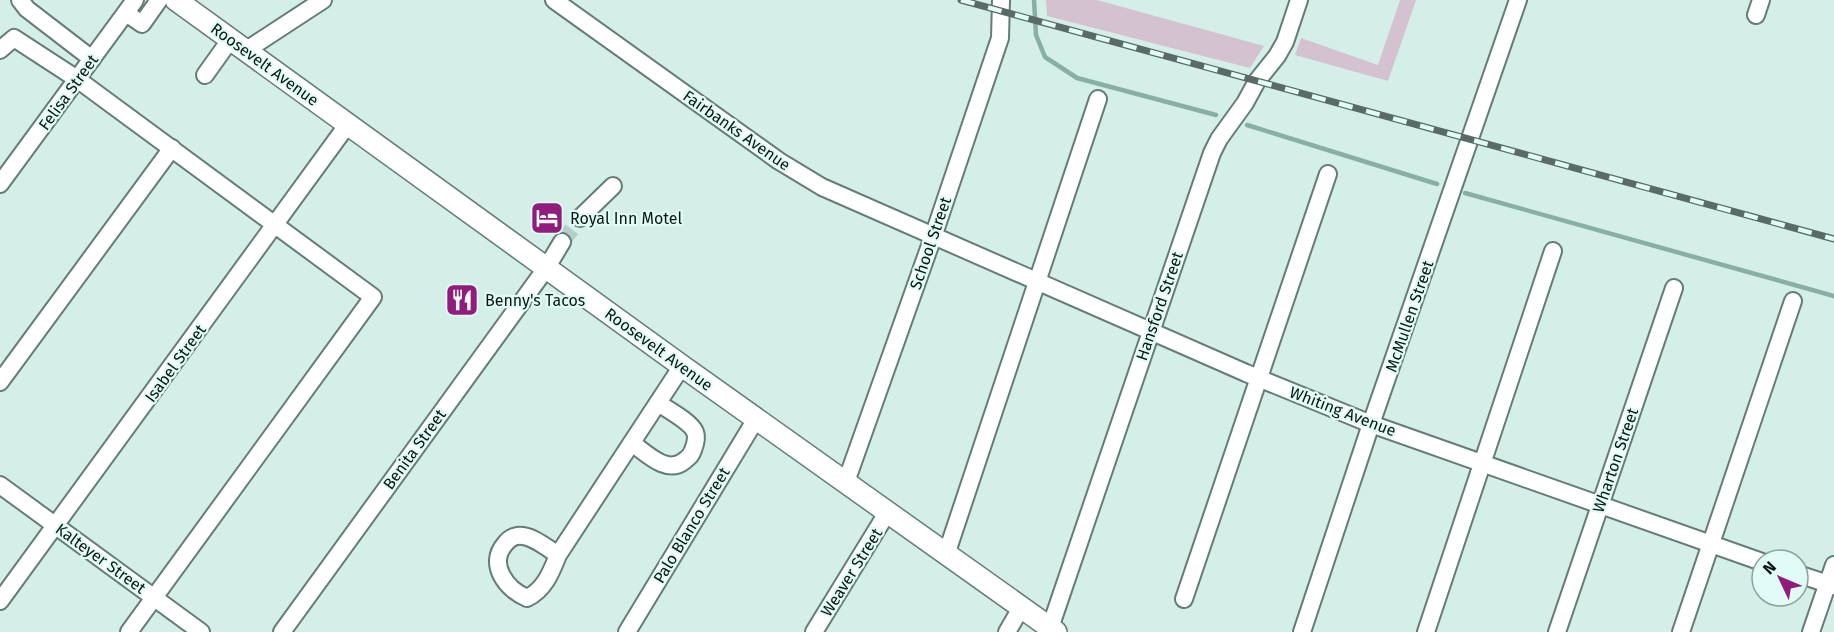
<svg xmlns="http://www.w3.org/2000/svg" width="1834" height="632" viewBox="0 0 1834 632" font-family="'Fira Sans',sans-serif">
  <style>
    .green { fill: #d5c2d0 }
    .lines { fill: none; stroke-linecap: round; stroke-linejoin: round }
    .stream { stroke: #87afa6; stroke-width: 4.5 }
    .minor-tunnel { stroke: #b5cec8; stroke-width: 16; stroke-dasharray: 16 8; stroke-linecap: butt }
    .minor-casing { stroke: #647d77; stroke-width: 20 }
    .major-casing { stroke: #647d77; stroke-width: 24 }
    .minor { stroke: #fff; stroke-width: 16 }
    .major { stroke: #fff; stroke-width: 21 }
    .rail-casing { stroke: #5a6b67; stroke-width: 7 }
    .rail { stroke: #e1fcf6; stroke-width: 4.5; stroke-dasharray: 14; stroke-linecap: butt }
    .labels { text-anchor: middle; stroke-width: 4.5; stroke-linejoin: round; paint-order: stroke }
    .street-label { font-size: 16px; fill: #0c1614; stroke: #e1fcf6 }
    .poi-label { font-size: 16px; fill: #0c1614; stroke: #e1fcf6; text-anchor: start }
  </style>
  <rect width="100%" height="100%" fill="#d3efe8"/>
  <g class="green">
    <polygon points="1046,0 1097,0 1264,46 1250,68 1047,16"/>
    <polygon points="1400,0 1416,0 1388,81 1295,55 1301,38 1378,65"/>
  </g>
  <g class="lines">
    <g class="stream">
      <polyline points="1034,0 1036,35 1045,57 1077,78 1216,115"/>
      <polyline points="1247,125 1437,184"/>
      <polyline points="1465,193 1834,296"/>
    </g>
    <polyline class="minor-tunnel" points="562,242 580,218"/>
    <defs>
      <g id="minor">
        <polyline points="20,0 27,9 92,59"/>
        <polyline points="554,0 779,161 822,187 1246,373 1371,424 1762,562"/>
        <polyline points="126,13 142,24 159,0"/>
        <polyline points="1756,15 1761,0"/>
        <polyline points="0,50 14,38 77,79 373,297 129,632"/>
        <polyline points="245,51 323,0"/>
        <polyline points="205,75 230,40"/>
        <polyline points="0,184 135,0"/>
        <polyline points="580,218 613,186"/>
        <polyline points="0,382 172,148"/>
        <path d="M632 443C646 453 667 475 684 461 689 457 691 456 693 450 695 445 697 437 695 432 691 422 667 409 658 403"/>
        <polyline points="846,482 933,237 1000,38 1001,0"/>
        <polyline points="0,485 201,632"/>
        <path d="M558 555C547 548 531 534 517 536 512 537 508 540 505 544 487 564 507 590 527 598 544 590 551 573 558 555L682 366"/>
        <polyline points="946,555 1098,99"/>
        <polyline points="1798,574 1834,586"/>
        <polyline points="1184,599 1328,174"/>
        <polyline points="0,601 348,124"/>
        <polyline points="1050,628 1212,153 1219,139 1245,103 1257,81 1277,56 1285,42 1299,0"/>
        <polyline points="282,632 547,267 562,242"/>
        <polyline points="627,632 756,419"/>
        <polyline points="814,632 887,513"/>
        <polyline points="1007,632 1021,608"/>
        <polyline points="1302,632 1371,424 1518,0"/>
        <polyline points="1426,632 1553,251"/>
        <polyline points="1557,632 1674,288"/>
        <polyline points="1681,632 1793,301"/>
        <polyline points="1811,632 1834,565"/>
      </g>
      <polyline id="major" points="176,0 682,366 1056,632"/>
    </defs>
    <use href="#minor" class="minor-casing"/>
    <use href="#major" class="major-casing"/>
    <use href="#minor" class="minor"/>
    <use href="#major" class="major"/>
    <defs>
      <polyline id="rail" points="961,0 1834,239"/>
    </defs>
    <use href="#rail" class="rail-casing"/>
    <use href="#rail" class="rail"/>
  </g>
  <defs>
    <symbol id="hotel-square" viewBox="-11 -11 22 22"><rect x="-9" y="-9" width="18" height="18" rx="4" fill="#901d7e" stroke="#e1fcf6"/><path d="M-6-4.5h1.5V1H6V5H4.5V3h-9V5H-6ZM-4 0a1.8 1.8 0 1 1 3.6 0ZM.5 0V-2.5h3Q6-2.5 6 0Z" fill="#fff"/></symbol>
    <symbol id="restaurant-square" viewBox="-11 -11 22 22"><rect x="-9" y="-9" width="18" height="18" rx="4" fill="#901d7e" stroke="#e1fcf6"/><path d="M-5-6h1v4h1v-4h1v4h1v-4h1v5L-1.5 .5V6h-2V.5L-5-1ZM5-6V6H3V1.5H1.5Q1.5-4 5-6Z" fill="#fff"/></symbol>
  </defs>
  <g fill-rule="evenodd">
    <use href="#hotel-square" x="528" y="199" width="38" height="38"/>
    <use href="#restaurant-square" x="443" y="281" width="38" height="38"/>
  </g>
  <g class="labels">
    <g class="street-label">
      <text transform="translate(265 64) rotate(36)" y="6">Roosevelt Avenue</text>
      <text transform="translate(68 92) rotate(-54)" y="6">Felisa Street</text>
      <text transform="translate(737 130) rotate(35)" y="6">Fairbanks Avenue</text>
      <text transform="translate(930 243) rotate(-71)" y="6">School Street</text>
      <text transform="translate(1159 306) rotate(-71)" y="6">Hansford Street</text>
      <text transform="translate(1409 316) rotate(-71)" y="6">McMullen Street</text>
      <text transform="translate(659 349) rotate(36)" y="6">Roosevelt Avenue</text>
      <text transform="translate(175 363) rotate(-54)" y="6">Isabel Street</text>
      <text transform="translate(1343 411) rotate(21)" y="6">Whiting Avenue</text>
      <text transform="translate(414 449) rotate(-54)" y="6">Benita Street</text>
      <text transform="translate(1615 460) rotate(-71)" y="6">Wharton Street</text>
      <text transform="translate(691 525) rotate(-59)" y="6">Palo Blanco Street</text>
      <text transform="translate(101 558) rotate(36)" y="6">Kalteyer Street</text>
      <text transform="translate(851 572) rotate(-58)" y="6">Weaver Street</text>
    </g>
    <g class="poi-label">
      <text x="570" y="224">Royal Inn Motel</text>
      <text x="485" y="306">Benny's Tacos</text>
    </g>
  </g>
  <g transform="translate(1780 578) rotate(314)"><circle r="28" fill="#e1fcf6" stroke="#8ca09c" stroke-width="1.5"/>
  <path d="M0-4.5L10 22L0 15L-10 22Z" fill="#901d7e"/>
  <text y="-9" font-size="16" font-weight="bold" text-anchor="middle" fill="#0c1614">N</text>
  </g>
</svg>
